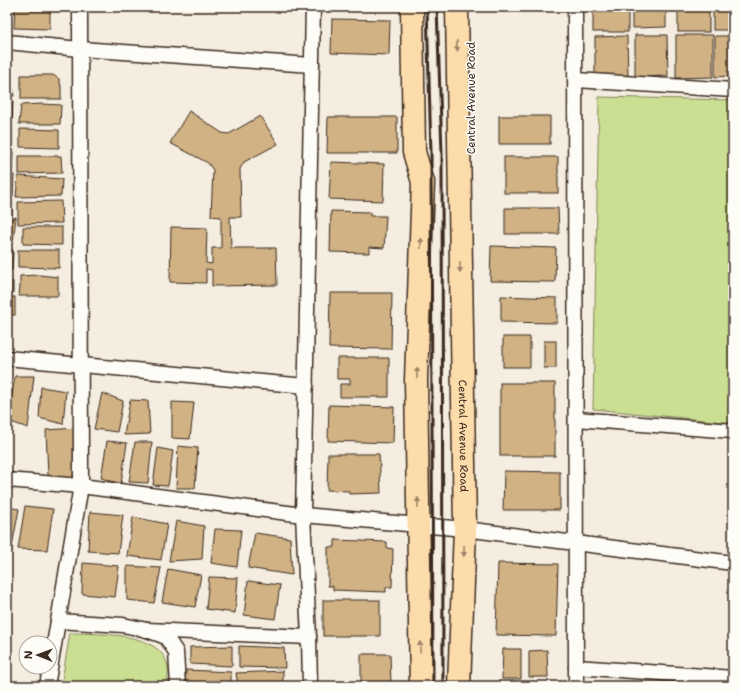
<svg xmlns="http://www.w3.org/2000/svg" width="740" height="693" viewBox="0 0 740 693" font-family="'Shantell Sans',sans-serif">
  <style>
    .park { fill: #cbdf93; stroke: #838458 }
    .building { fill: #d0b284; stroke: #3b2a1e }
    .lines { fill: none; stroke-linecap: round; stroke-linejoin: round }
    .minor-casing { stroke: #3b2a1e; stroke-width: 17 }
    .primary-casing { stroke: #3b2a1e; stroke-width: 25 }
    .minor { stroke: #fdfcf7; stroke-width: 14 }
    .primary { stroke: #fddcac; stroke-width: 22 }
    .rail { stroke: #3b2a1e; stroke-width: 3 }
    .oneway { fill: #9c8365 }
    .labels { text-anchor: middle; stroke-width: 3; stroke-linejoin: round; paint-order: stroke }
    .street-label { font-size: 11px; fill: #3b2a1e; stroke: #fdfcf7 }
  </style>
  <rect width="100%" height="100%" fill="#f4ede0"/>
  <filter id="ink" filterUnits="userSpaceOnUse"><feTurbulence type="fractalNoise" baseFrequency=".025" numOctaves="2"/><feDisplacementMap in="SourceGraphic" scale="8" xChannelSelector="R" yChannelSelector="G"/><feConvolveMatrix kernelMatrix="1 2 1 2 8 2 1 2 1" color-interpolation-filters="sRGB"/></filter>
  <g filter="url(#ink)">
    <g class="park">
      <polygon points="599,97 733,100 733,423 593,409"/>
      <path d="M70 633C98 634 162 631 168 667 169 673 167 680 167 686H61Z"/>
    </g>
    <g class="building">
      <polygon points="15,7 50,7 50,29 14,28"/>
      <rect x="593" y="7" width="35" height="25"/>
      <polygon points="632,7 666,7 666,27 632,28"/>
      <rect x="678" y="7" width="31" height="25"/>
      <rect x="713" y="7" width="20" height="23"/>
      <polygon points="332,19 390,20 389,55 331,53"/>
      <polygon points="635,35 667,35 668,76 635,77"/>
      <polygon points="676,35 713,35 713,77 676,78"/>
      <polygon points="627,36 628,78 595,78 595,37"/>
      <polygon points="715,36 733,36 733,76 715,77"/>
      <polygon points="11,71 12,83 14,96 7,96 7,72"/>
      <polygon points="21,75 53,75 59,79 61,86 61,99 21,99"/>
      <polygon points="7,100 13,100 12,124 7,123"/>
      <polygon points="42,104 61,105 60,124 19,124 21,105"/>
      <polygon points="189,111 222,133 229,134 260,116 278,144 244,162 240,169 241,217 230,217 231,248 276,248 277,285 212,286 212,270 206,269 206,283 170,282 171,227 207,228 206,263 212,264 212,248 221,248 221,217 211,216 213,170 208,163 170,143"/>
      <rect x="499" y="116" width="51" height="28"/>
      <polygon points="328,117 397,117 397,153 327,153"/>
      <rect x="7" y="126" width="5" height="20"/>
      <polygon points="20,129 59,130 59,148 20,147"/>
      <polygon points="7,152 13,152 12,171 7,172"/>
      <polygon points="19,156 61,156 62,173 19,174"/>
      <rect x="504" y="157" width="54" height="36"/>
      <polygon points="331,162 384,164 383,201 329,199"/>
      <polygon points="7,174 14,175 13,196 7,196"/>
      <polygon points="18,176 62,179 61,196 16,197"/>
      <polygon points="61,201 62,223 18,224 18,202"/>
      <rect x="7" y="202" width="5" height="13"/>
      <polygon points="505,208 558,208 559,234 505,234"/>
      <polygon points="331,211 370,212 370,216 386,216 384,248 369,247 369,253 330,252"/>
      <polygon points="16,217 13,243 7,242 7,220"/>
      <polygon points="23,227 62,227 62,245 23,244"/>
      <polygon points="491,246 556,248 555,282 490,281"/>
      <polygon points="7,250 13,250 12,270 7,270"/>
      <polygon points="18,250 59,250 59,268 18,267"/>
      <polygon points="39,275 58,277 58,296 19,296 20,286 20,276"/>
      <rect x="7" y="282" width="6" height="11"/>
      <polygon points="330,293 392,293 391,349 329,348"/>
      <polygon points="501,296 557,298 557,323 501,322"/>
      <rect x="7" y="297" width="8" height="18"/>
      <rect x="503" y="337" width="27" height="30"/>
      <rect x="544" y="341" width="12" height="27"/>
      <polygon points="337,358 389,358 389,397 340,397 340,384 350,384 350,379 337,379"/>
      <polygon points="15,376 34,376 28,428 8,421"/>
      <rect x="500" y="383" width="55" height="73"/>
      <polygon points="41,387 66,391 63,424 39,418"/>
      <polygon points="102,393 123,401 117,432 94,429"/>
      <polygon points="130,400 148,401 150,434 124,435"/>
      <polygon points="172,402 194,403 190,439 172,438"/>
      <polygon points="329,405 394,407 393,443 328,441"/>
      <polygon points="77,428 73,478 48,476 46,430"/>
      <polygon points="107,441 127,443 121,484 101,478"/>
      <polygon points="135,442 152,442 148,483 129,482"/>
      <polygon points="178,446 198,448 195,488 176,488"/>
      <polygon points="158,448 173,451 168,486 153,485"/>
      <polygon points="328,454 379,454 381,493 349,494 349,491 327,490"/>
      <polygon points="504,471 560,472 560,510 503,510"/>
      <polygon points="25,506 53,509 47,550 18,549"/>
      <polygon points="7,507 19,509 11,552 7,551"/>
      <polygon points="90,512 123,515 118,553 88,551"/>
      <polygon points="133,517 167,524 161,560 127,556"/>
      <polygon points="176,521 204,526 202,559 169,561"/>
      <polygon points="215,529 241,530 237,567 211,563"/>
      <polygon points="255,533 290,538 292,575 248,568"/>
      <polygon points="335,540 387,542 387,548 393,549 392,587 386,587 386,592 333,590 333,586 328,586 328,547 335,547"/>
      <polygon points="83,563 119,566 115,597 82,594"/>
      <polygon points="498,563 558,564 556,636 496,635"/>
      <polygon points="127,566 161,568 154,603 127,600"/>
      <polygon points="168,569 201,575 195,607 162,602"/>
      <polygon points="209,577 238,578 235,613 206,609"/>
      <polygon points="248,581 280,585 275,619 244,615"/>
      <rect x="323" y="600" width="57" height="36"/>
      <polygon points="232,646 232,666 190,664 190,647"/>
      <polygon points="239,646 284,648 285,668 239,667"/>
      <polygon points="503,649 521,649 521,679 502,679"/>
      <polygon points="547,650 548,677 529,677 529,651"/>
      <polygon points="361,654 390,654 391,684 361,684"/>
      <polygon points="186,670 231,672 231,686 185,686"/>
      <polygon points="283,671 283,686 238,686 236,673"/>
    </g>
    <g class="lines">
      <defs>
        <g id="minor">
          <polyline points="575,7 576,686"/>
          <polyline points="7,42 80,49 312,65"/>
          <polyline points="576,80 733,90"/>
          <polyline points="7,358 306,386"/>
          <polyline points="576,419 733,431"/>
          <polyline points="7,480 81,486 80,7"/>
          <polyline points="58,621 123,625 147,630 166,637 176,652 178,686"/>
          <polyline points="147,630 309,637"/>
          <polyline points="576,667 733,678"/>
          <polyline points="47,686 81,486 303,515 465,529 733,563"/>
          <polyline points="310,686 309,637 303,515 313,7"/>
        </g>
        <g id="primary">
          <polyline points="412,7 414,152 423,182 416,380 421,686"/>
          <path id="s1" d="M457 7 465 529 459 686"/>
        </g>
      </defs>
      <use href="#minor" class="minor-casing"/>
      <use href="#primary" class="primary-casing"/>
      <use href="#minor" class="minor"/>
      <use href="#primary" class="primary"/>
      <g class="rail">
        <polyline points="427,7 431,153 433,686"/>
        <polyline points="437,7 442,153 443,686"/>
      </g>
    </g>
    <defs><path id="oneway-solid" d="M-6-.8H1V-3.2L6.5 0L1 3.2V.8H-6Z"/></defs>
    <g class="oneway">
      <use href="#oneway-solid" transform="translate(457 46) rotate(89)"/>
      <use href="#oneway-solid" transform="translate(421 243) rotate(-88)"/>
      <use href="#oneway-solid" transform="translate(460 267) rotate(89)"/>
      <use href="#oneway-solid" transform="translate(417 373) rotate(-88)"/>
      <use href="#oneway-solid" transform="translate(418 503) rotate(-91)"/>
      <use href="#oneway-solid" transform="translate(464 551) rotate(92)"/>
      <use href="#oneway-solid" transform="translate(420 647) rotate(-91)"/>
    </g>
  </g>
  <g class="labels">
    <g class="street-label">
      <text transform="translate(471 98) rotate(-90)" y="4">Central Avenue Road</text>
      <text dy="4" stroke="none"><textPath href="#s1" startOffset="429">Central Avenue Road</textPath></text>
    </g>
  </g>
  <rect width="740" height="693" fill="none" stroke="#fdfcf7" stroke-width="24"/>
  <rect x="12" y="12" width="716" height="669" fill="none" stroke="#3b2a1e" stroke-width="1.5" filter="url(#ink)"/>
  <g transform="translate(38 655) rotate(271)"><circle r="19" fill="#fdfcf7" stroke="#afa8a0"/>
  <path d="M0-3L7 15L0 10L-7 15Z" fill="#3b2a1e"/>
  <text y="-6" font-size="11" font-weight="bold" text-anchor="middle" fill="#3b2a1e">N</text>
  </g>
</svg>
